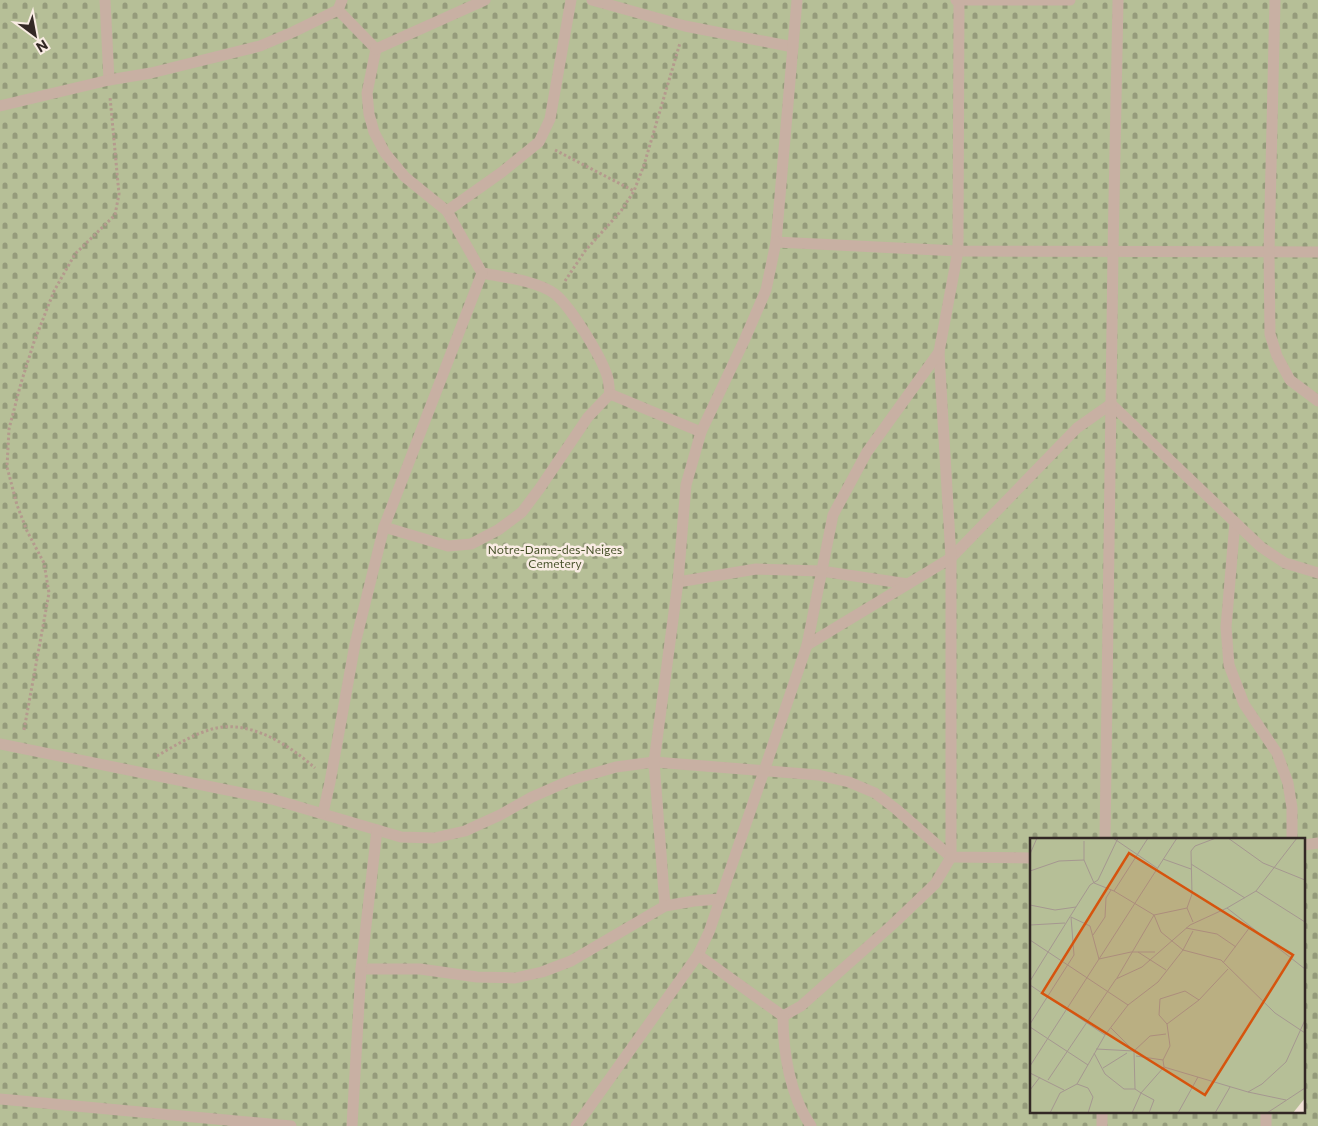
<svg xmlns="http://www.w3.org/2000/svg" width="1318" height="1126" viewBox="0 0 1318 1126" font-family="Commissioner,sans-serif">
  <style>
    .cemetery { fill: url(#cemetery-stones); fill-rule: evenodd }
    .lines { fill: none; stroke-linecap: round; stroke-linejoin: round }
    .path { stroke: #b49a8d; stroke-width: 3; stroke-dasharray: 2.5 2.5; stroke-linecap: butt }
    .service { stroke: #c8b0a3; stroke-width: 11 }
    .labels { text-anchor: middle; stroke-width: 5; stroke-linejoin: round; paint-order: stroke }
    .park-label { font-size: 12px; fill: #475129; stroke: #f9ece3 }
    .inset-road { fill: none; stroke: #a59790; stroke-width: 1 }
    .view { fill: #d6540e; fill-opacity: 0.15; stroke: #d6540e; stroke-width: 2.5 }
    .inset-edge { fill: none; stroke: #332825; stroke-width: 2.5 }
  </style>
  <defs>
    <pattern id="cemetery-stones" width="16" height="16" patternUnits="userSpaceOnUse" patternTransform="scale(1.25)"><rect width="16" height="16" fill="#b6bf97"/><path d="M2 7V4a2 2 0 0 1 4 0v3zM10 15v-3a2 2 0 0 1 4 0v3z" fill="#959b7b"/></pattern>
  </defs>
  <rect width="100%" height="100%" fill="#f1e1d7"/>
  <path class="cemetery" d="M0 0H1318V1126H0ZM1032 840H1304V1112H1032Z"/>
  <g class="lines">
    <g class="path">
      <polyline points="555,150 634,191"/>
      <polyline points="565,281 585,251 621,211 634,191 644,165 680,43"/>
      <polyline points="24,730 49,593 44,563 27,531 17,505 7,467 9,429 21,383 34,342 54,291 75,254 115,215 119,194 110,97"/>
      <path d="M157 756C174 746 192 735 212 729 249 719 288 744 315 768"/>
    </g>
    <g class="service">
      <polyline points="105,0 109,80"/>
      <polyline points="592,0 685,26 793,47"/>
      <polyline points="797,0 776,242 958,251 1318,252"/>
      <polyline points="956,0 1070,0"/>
      <polyline points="1275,0 1269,251 1270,334 1277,356 1290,380 1318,401"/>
      <path d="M338 10 376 49 367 93 369 114 374 132 385 153 405 177 447 211 482 273C503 277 538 281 555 294 571 307 603 359 608 379 609 384 609 389 610 394L588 417 540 488 522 512 498 530 471 544 448 546 384 527"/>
      <polyline points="376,49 485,0"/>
      <polyline points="0,106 109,80 151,73 260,46 293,32 338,10 342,0"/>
      <polyline points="447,211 502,172 539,142 550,119 571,0"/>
      <polyline points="610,394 701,432"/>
      <polyline points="1235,522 1226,627 1229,665 1244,704 1277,753 1288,783 1292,808 1292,840"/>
      <polyline points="678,582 756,569 821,571 908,584"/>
      <polyline points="807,645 951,558 1077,428 1111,404 1261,547 1285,563 1318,573"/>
      <polyline points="0,744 272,799 401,837 434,838 465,831 500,815 532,797 571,780 616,767 654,762 818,775 849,782 875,793 896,809 951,857 1032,858"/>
      <polyline points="323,813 330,782 355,644 384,527 482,273"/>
      <polyline points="1105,840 1113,253 1118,0"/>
      <polyline points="1304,845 1318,843"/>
      <polyline points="665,906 654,762 678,582 686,485 701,432 744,341 766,290 776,242"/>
      <polyline points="698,955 783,1016 801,1006 892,925 935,884 951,857 951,558 939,352"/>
      <polyline points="361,969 420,969 477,977 515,978 542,972 571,961 665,906 694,901 720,899"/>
      <path d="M783 1016C783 1052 790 1096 811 1126"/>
      <polyline points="0,1099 291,1126"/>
      <polyline points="352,1126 361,969 377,830"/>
      <polyline points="576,1126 698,955 709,932 807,645 833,515 867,452 939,352 958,251 959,0"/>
      <polyline points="1102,1126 1102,1112"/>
      <polyline points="1266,1126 1266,1112"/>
    </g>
  </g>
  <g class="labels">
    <g class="park-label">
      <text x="555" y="554">Notre-Dame-des-Neiges<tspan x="555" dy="14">Cemetery</tspan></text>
    </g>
  </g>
  <g transform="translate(1030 838)">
    <rect width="275" height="275" fill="#f1e1d7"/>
    <path d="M0 0H275V260L263 275H0Z" fill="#b6bf97"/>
    <path class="inset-road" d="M25 0H56M83 0 127 30M118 0 84 53 124 77 131 94 153 112 191 122 245 175 275 195M198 0 233 25 275 42M54 3V22L64 45 84 53M0 16 7 0M133 21 161 31M161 26 215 60M0 33 29 23 54 22M226 53 275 84M0 67 25 72 46 69 60 47 68 42 88 0M157 70 162 56 161 13 165 8 186 0M197 70 275 131M0 87 35 85M156 90 187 96 206 109M63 97 75 79 76 60 81 52M0 102 98 167 75 197 0 147M108 114 136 132M193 125 220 89M87 140 124 77 157 70 163 84M0 143 46 69M98 167 128 144 153 112 163 93M0 186 44 117 41 79 60 88 69 121 101 114H125M137 186 169 162 198 131M0 189 58 227M66 211 104 213 81 190M64 215 75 236 94 251H105L111 255 102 275M106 218 133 222M0 228 147 0M134 229 133 222 140 208 137 186 129 177 130 161 155 153 169 162M73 230 97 215M0 235 34 252M18 242 86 141 112 129 160 87 197 70 226 53 267 0M47 246 75 197M105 251 104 213 120 198 136 196M0 252 10 239M218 254 256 262M20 275 30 255 47 246 58 250 63 259 58 275M119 275 124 262 111 255 134 229 218 254 232 246 256 224 275 182M148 275 168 239M185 275 200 249M237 275 275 250"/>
    <path class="view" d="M99 15 263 117 175 257 12 155Z"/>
    <rect width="275" height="275" class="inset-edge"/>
  </g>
  <g transform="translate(35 35) rotate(148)" stroke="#f9ece3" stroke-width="4" paint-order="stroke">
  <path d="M0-4L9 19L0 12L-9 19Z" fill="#332825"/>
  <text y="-8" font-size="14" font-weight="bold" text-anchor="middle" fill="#332825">N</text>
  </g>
</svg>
